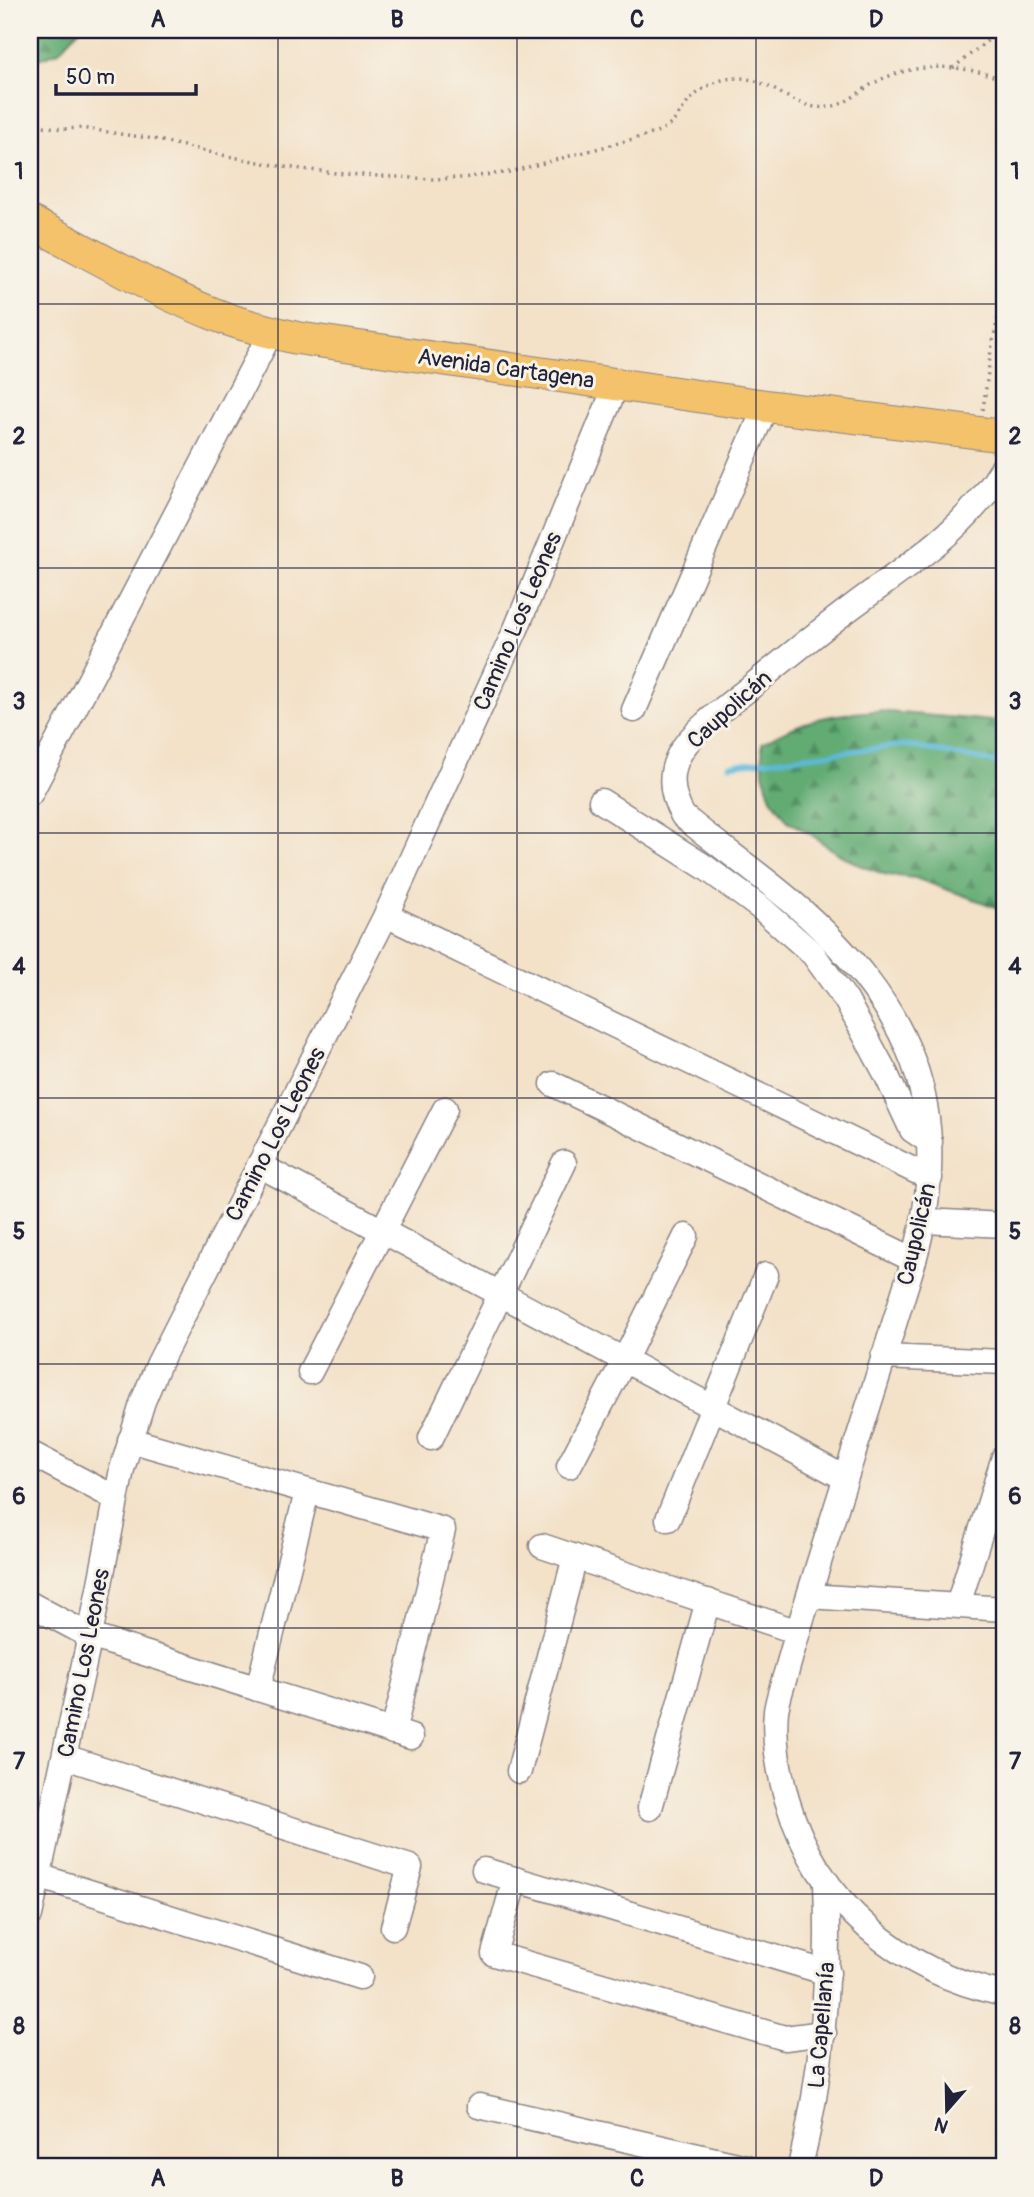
<svg xmlns="http://www.w3.org/2000/svg" width="1034" height="2197" viewBox="0 0 1034 2197" font-family="Pangolin,sans-serif">
  <style>
    .forest { fill: url(#forest-firs); stroke: #426757; stroke-width: 2 }
    .lines { fill: none; stroke-linecap: round; stroke-linejoin: round }
    .stream { stroke: #5cbada; stroke-width: 5 }
    .minor-casing { stroke: #8a8282; stroke-width: 27 }
    .major-casing { stroke: #8a8282; stroke-width: 34 }
    .path { stroke: #8a8282; stroke-width: 3.5; stroke-dasharray: 2 5; stroke-linecap: butt }
    .minor { stroke: #fff; stroke-width: 24 }
    .major { stroke: #f3c26a; stroke-width: 32 }
    .grid { fill: none; stroke: #22223b; stroke-width: 2; stroke-opacity: 0.55 }
    .labels { text-anchor: middle; stroke-width: 6; stroke-linejoin: round; paint-order: stroke }
    .street-label { font-size: 23px; fill: #22223b; stroke: #f7f3e8 }
    .neatline { fill: none; stroke: #22223b; stroke-width: 2.5 }
    .grid-label { font-size: 23px; text-anchor: middle; font-weight: bold; fill: #22223b }
  </style>
  <defs>
    <pattern id="forest-firs" width="22" height="20" patternUnits="userSpaceOnUse" patternTransform="scale(1.75)"><rect width="22" height="20" fill="#62ac73"/><path d="M5 1l3.5 6h-7zM16 11l3.5 6h-7z" fill="#508c60"/></pattern>
  </defs>
  <rect width="100%" height="100%" fill="#f7f3e8"/>
  <filter id="ink" filterUnits="userSpaceOnUse"><feTurbulence type="fractalNoise" baseFrequency=".0143" numOctaves="2"/><feDisplacementMap in="SourceGraphic" scale="14" xChannelSelector="R" yChannelSelector="G"/><feConvolveMatrix kernelMatrix="1 2 1 2 8 2 1 2 1" color-interpolation-filters="sRGB"/></filter>
  <filter id="wash" filterUnits="userSpaceOnUse"><feTurbulence type="fractalNoise" baseFrequency=".00686" numOctaves="4" result="noise"/><feDisplacementMap in="SourceGraphic" scale="28" xChannelSelector="R" yChannelSelector="G"/><feGaussianBlur stdDeviation="1.57" result="paint"/><feColorMatrix in="noise" values="0 0 0 0 0 0 0 0 0 0 0 0 0 0 0 0 0 1.4 0 .05"/><feComposite in="paint" operator="in"/></filter>
  <g filter="url(#wash)">
    <rect width="100%" height="100%" fill="#f3e1c8"/>
    <g class="forest">
      <polygon points="30,30 79,30 58,52 30,62"/>
      <path d="M877 711 1004 722V910L915 878 887 875 859 865 835 852 812 835 788 821 771 798 763 773 762 743C803 719 830 714 877 711Z"/>
    </g>
    <g class="lines">
      <polyline class="stream" points="729,765 904,745 1004,764"/>
    </g>
  </g>
  <g filter="url(#ink)">
    <g class="lines">
      <defs>
        <g id="minor">
          <path d="M1004 466C969 528 908 565 853 606 818 632 785 659 752 686 731 703 690 732 679 755 668 776 672 797 683 816 719 846 757 872 792 902 909 1003 957 1106 914 1260 883 1360 852 1459 820 1559 809 1596 797 1633 787 1670 783 1683 778 1698 776 1711 773 1740 779 1772 787 1800 818 1904 900 1972 1004 1994"/>
          <polyline points="634,710 766,406"/>
          <polyline points="30,794 271,332"/>
          <polyline points="601,801 705,867 762,909 813,954 846,1000 885,1072 912,1130 930,1142"/>
          <polyline points="386,915 930,1178"/>
          <polyline points="553,1084 914,1260"/>
          <polyline points="259,1165 845,1478"/>
          <polyline points="924,1221 1004,1225"/>
          <polyline points="883,1357 1004,1362"/>
          <polyline points="310,1372 445,1109"/>
          <polyline points="431,1438 564,1163"/>
          <polyline points="130,1440 443,1530 393,1732"/>
          <polyline points="30,1453 115,1498"/>
          <polyline points="569,1466 624,1361 686,1236"/>
          <polyline points="668,1519 766,1275"/>
          <polyline points="542,1546 798,1632"/>
          <polyline points="809,1596 1004,1609"/>
          <polyline points="30,1604 90,1636 411,1737"/>
          <polyline points="958,1605 1004,1457"/>
          <polyline points="258,1689 307,1492"/>
          <polyline points="65,1757 410,1867 393,1927"/>
          <polyline points="519,1771 575,1557"/>
          <polyline points="650,1808 708,1601"/>
          <polyline points="484,1870 828,1973"/>
          <polyline points="38,1876 360,1977"/>
          <polyline points="515,1879 494,1954 785,2038 824,2033"/>
          <polyline points="30,1915 90,1636 122,1469 143,1401 159,1363 386,915 516,629 617,383"/>
          <polyline points="479,2106 746,2167"/>
          <path d="M800 2167C823 2073 830 1979 826 1882"/>
        </g>
        <path id="major" d="M30 222C91 253 156 292 219 316 244 326 271 332 297 338L766 406 1004 436"/>
      </defs>
      <use href="#minor" class="minor-casing"/>
      <use href="#major" class="major-casing"/>
      <g class="path">
        <polyline points="953,68 1001,30"/>
        <path d="M30 124 63 129 81 128 154 139 222 155 285 167 344 174 432 179 462 178 510 172 652 134C658 131 665 129 671 124 676 119 680 113 684 107 693 95 707 84 722 80 766 68 788 112 828 107 847 105 859 91 874 83 914 61 964 64 1004 80"/>
        <polyline points="983,410 991,350 1004,290"/>
      </g>
      <use href="#minor" class="minor"/>
      <use href="#major" class="major"/>
    </g>
  </g>
  <path class="grid" d="M278 30V2167M517 30V2167M756 30V2167M30 304H1004M30 568H1004M30 833H1004M30 1098H1004M30 1364H1004M30 1628H1004M30 1894H1004"/>
  <g class="labels">
    <g class="street-label">
      <text transform="translate(506 368) rotate(8)" y="8">Avenida Cartagena</text>
      <text transform="translate(517 621) rotate(-67)" y="8">Camino Los Leones</text>
      <text transform="translate(729 709) rotate(-42)" y="8">Caupolicán</text>
      <text transform="translate(275 1134) rotate(-63)" y="8">Camino Los Leones</text>
      <text transform="translate(916 1234) rotate(-77)" y="8">Caupolicán</text>
      <text transform="translate(83 1663) rotate(-79)" y="8">Camino Los Leones</text>
      <text transform="translate(821 2025) rotate(-85)" y="8">La Capellanía</text>
    </g>
  </g>
  <rect width="1034" height="2197" fill="none" stroke="#f7f3e8" stroke-width="77"/>
  <g transform="translate(947 2110) rotate(200)" stroke="#f7f3e8" stroke-width="5" paint-order="stroke">
  <path d="M0-5L12 26L0 18L-12 26Z" fill="#22223b"/>
  <text y="-10" font-size="19" font-weight="bold" text-anchor="middle" fill="#22223b">N</text>
  </g>
  <path d="M56 84v10h140v-10" fill="none" stroke="#22223b" stroke-width="3.5"/>
  <text x="66" y="84" font-size="21" fill="#22223b" stroke="#f7f3e8" stroke-width="5" paint-order="stroke">50 m</text>
  <rect x="38" y="38" width="958" height="2120" class="neatline"/>
  <g class="grid-label">
    <text x="158" y="27">A</text>
    <text x="397" y="27">B</text>
    <text x="637" y="27">C</text>
    <text x="876" y="27">D</text>
    <text x="19" y="179">1</text>
    <text x="1015" y="179">1</text>
    <text x="19" y="444">2</text>
    <text x="1015" y="444">2</text>
    <text x="19" y="709">3</text>
    <text x="1015" y="709">3</text>
    <text x="19" y="974">4</text>
    <text x="1015" y="974">4</text>
    <text x="19" y="1239">5</text>
    <text x="1015" y="1239">5</text>
    <text x="19" y="1504">6</text>
    <text x="1015" y="1504">6</text>
    <text x="19" y="1769">7</text>
    <text x="1015" y="1769">7</text>
    <text x="19" y="2034">8</text>
    <text x="1015" y="2034">8</text>
    <text x="158" y="2186">A</text>
    <text x="397" y="2186">B</text>
    <text x="637" y="2186">C</text>
    <text x="876" y="2186">D</text>
  </g>
</svg>
